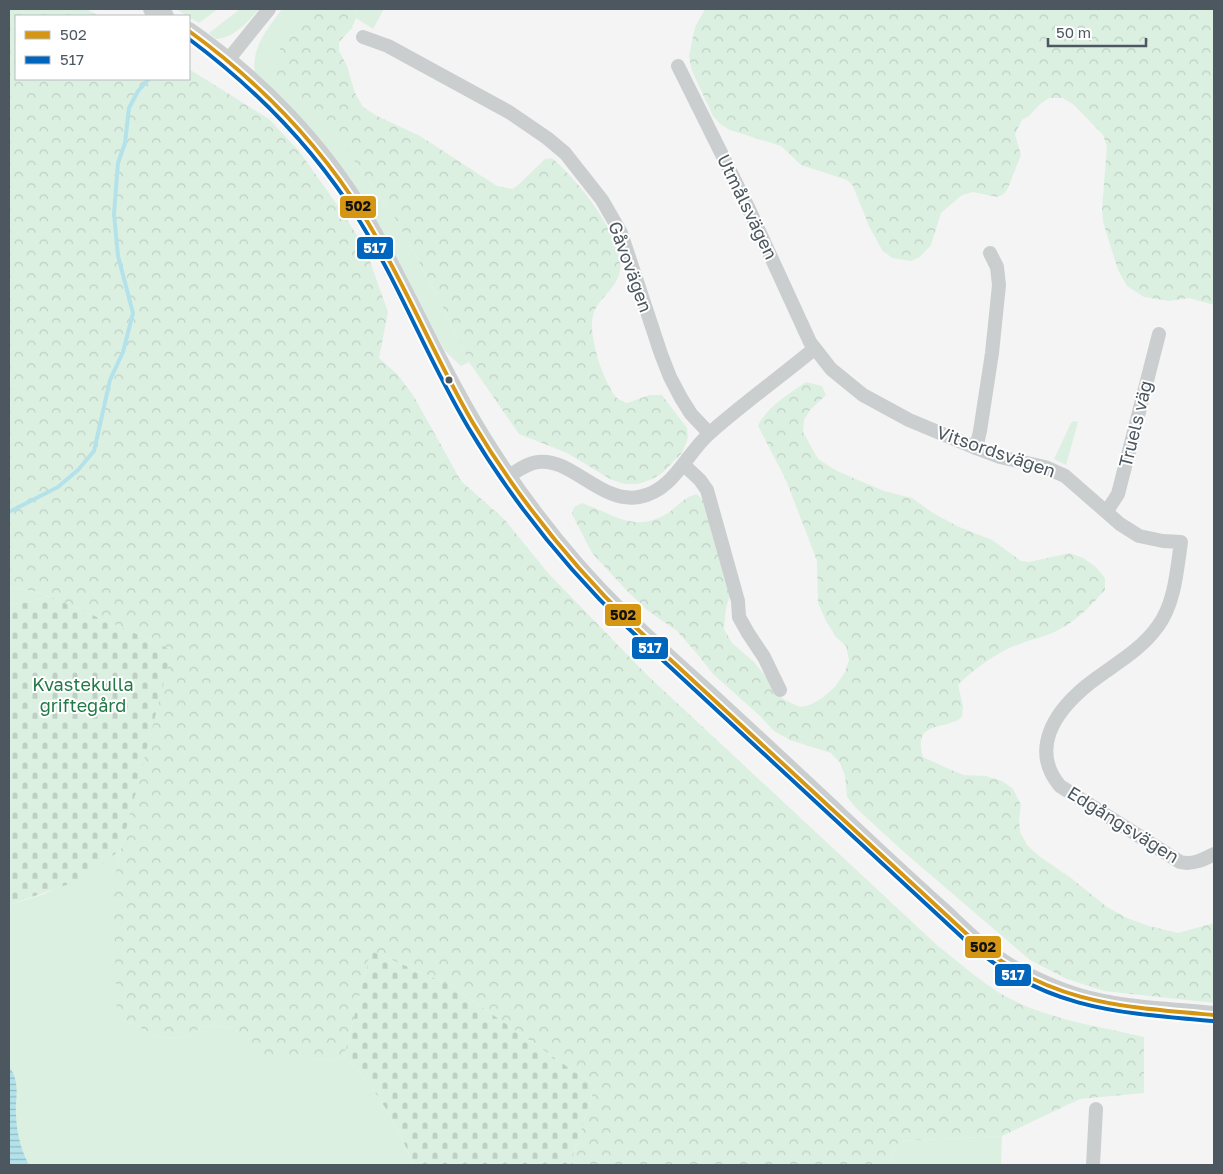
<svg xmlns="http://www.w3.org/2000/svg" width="1223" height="1174" viewBox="0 0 1223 1174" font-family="'Golos Text',sans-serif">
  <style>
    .grass { fill: #dcf0e2 }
    .forest { fill: url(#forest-crowns) }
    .cemetery { fill: url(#cemetery-stones) }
    .water { fill: url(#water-rules) }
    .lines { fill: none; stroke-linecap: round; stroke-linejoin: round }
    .stream { stroke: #b4e2ea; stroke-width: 4 }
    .minor { stroke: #cbcecf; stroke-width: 14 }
    .tertiary { stroke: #cbcecf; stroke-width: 18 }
    .bus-1-casing { stroke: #fff; stroke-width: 8 }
    .bus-2-casing { stroke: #fff; stroke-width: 8 }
    .bus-1 { stroke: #d59613; stroke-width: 4 }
    .bus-2 { stroke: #0065bd; stroke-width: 4 }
    .bus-dot { fill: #4c575f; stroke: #fff; stroke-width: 2 }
    .labels { text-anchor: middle; stroke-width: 4; stroke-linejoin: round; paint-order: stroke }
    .street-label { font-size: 18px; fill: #4c575f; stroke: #fff }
    .park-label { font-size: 18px; fill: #227b47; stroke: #fff }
    .line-badge { stroke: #fff; stroke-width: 2 }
    .badge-label { font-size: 14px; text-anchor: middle; font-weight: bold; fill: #fff }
    .pale-badge-label { font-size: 14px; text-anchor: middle; font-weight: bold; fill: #111 }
  </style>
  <defs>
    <pattern id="forest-crowns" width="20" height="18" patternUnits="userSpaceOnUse" patternTransform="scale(1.25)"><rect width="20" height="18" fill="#dcf0e2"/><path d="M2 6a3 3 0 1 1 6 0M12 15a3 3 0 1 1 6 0" fill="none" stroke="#bed0c4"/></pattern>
    <pattern id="cemetery-stones" width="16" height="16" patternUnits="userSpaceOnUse" patternTransform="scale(1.25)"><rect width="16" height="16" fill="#dcf0e2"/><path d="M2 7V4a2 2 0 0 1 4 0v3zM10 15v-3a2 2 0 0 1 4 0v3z" fill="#bed0c4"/></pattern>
    <pattern id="water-rules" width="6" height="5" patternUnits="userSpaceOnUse" patternTransform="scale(1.25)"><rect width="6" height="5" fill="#b4e2ea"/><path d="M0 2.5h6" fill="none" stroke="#95bac1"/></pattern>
  </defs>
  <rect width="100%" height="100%" fill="#f4f4f4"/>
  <g class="grass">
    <polygon points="176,9 218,9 199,23"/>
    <path d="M240 9H259C248 22 234 38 216 39L209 33Z"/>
    <path d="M282 9H308L301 19 300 104 347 151 395 218 436 293 469 362 461 366 445 351 371 213 255 76C251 47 266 31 282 9Z"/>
    <polygon points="357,9 384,9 373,29 356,18"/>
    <polygon points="1074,421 1078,422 1066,465 1054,459 1071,423"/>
    <polygon points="9,587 38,592 48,596 34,601 9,605"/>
    <path d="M121 849 117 865V1017L159 1037 186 1038 202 1027 212 1025 233 1028 244 1037 309 1059 330 1060 344 1057C373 1082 401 1130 413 1165H9V905L44 894 99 867Z"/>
    <polygon points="1002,1136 1001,1165 887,1165 899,1141"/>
  </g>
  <g class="forest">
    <path d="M9 9H86L100 16H16V79H189V69L269 119 299 151 343 213 366 250 388 312 379 358 397 374 413 395 461 481 505 520 548 573 647 675 938 946C964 966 989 990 1019 1003 1058 1021 1103 1027 1144 1037V1093L1080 1099 1002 1136 899 1141 887 1165H570L595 1086 450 985 371 951 344 1057 330 1060 309 1059 253 1060 244 1037 233 1028 212 1025 202 1027 186 1038 159 1037 117 1017 113 891 117 865 143 759 155 642 38 592 9 587Z"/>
    <path d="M308 9H357L356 18 352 28 339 42V51L347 66 355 93 363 107 377 116 420 136 497 186 512 189 517 186 545 159 552 158C578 181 615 226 620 262 623 285 602 294 594 312 586 331 603 383 617 398 620 400 624 402 627 403L650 395H662L687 428 688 438 682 453 661 474 650 480 638 484H624L610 479 567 453 519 434 469 362 436 293 395 218 347 151 284 89 277 74 275 61 285 37Z"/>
    <polygon points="705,9 1214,9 1214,305 1189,298 1169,301 1144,297 1127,286 1118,270 1103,222 1102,209 1107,146 1103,135 1074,105 1063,98 1049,98 1040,104 1029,116 1022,120 1015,134 1021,155 1008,188 1004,194 997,197 973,192 962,195 941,213 931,245 920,257 911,261 892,258 882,250 876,239 869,226 853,186 847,180 801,165 781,146 730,130 720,124 713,116 692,71 689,56 695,27"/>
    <path d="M806 382 822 386 826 395 810 410 804 420 803 432 818 459 837 471 884 491 912 498 933 513 957 526 992 540 1021 561 1029 562 1070 553 1083 558 1096 567 1105 578V590C1092 604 1080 618 1062 628 1049 636 1033 639 1019 644 999 651 973 670 958 685L963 706 962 717C946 731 912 719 923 757L951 770 964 775 986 776 1002 781 1013 789 1021 805 1019 819 1020 832 1027 845 1039 856 1071 878 1107 907 1127 918 1149 926 1178 933 1214 923V1003L1104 991 1067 979 1030 960 905 853 856 808 847 797 845 776 840 763 831 753 790 740 774 731 760 716 713 674 698 655 677 631 647 610 627 591 592 553 572 514 574 507 582 503C614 514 635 534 668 513 678 506 684 497 697 494L707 505 732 589 726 608 724 629 732 643 754 662 768 679 776 694 785 700 800 707 810 705 822 698 835 687 845 672 849 660 846 646 836 637 826 621 818 603 817 561 786 480 758 426C766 407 789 394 806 382Z"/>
  </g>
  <g class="cemetery">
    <polygon points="48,596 155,642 172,651 121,849 99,867 69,884 9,905 9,605 34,601"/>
    <path d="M371 951 450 985 595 1086 570 1165H413C401 1130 373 1082 344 1057Z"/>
  </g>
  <path class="water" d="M9 1067C21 1081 15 1099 16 1116 17 1134 21 1150 29 1165H9Z"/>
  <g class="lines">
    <polyline class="stream" points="9,512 58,487 78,470 94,451 110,380 123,352 133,313 118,256 114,214 118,163 125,143 129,108 138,91 149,79"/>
    <g class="minor">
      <polyline points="363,37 388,46 509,112 547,138 565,153 602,200 621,233 661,354 670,377 681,398 691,414 709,433"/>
      <polyline points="228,60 269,9"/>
      <path d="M678 66 748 207 810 342 831 369 863 395 909 420 976 448 1000 457 1045 467 1065 476 1120 524 1139 536 1163 541 1181 542C1177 569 1175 603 1158 626 1139 653 1109 667 1085 687 1054 713 1030 750 1060 786L1180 862C1192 865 1203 860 1214 854"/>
      <polyline points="976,448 980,431 992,353 999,285 997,267 990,253"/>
      <polyline points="684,465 700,480 707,490 738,601 739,617 748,633 764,657 780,690"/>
      <path d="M507 477C516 472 527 463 538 462 571 457 601 504 639 497 674 491 686 453 711 432 744 403 780 377 814 349"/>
      <polyline points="1107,511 1118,494 1159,334"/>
      <polyline points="1093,1165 1096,1109"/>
    </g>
    <g class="tertiary">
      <polyline points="152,9 165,16"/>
      <path d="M189 31C259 80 321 144 365 218 409 295 443 378 491 452 528 509 572 565 621 613 650 642 682 670 713 698 756 738 800 778 843 819 877 851 911 883 946 914 967 934 989 956 1015 970 1038 982 1063 994 1090 1000 1130 1010 1173 1011 1214 1015"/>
    </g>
    <defs>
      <path id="bus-1" d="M189 31C259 82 318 142 364 216 405 283 434 356 473 423 517 497 571 564 632 624L970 937C1045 1003 1120 1007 1214 1015"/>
      <path id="bus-2" d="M189 39C256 89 314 148 359 220 400 286 428 360 468 427 512 501 566 568 628 628L966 941C1042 1009 1118 1013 1213 1021"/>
    </defs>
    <use href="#bus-1" class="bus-1-casing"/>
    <use href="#bus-2" class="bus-2-casing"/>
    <use href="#bus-1" class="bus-1"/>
    <use href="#bus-2" class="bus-2"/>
  </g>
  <circle class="bus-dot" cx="449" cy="380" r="4.5"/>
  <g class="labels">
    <g class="street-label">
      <text transform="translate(747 207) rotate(64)" y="6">Utmålsvägen</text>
      <text transform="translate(630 267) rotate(70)" y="6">Gåvovägen</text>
      <text transform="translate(1136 424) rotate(-76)" y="6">Truels väg</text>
      <text transform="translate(996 452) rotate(19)" y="6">Vitsordsvägen</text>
      <text transform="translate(1123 825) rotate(32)" y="6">Edgångsvägen</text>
    </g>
    <g class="park-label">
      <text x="83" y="691">Kvastekulla<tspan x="83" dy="21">griftegård</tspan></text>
    </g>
  </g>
  <g class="line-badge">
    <rect x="339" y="195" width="38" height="24" rx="5" fill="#d59613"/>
    <rect x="356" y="236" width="38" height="24" rx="5" fill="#0065bd"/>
    <rect x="604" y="603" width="38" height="24" rx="5" fill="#d59613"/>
    <rect x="631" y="636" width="38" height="24" rx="5" fill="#0065bd"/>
    <rect x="964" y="935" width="38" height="24" rx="5" fill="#d59613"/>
    <rect x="994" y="963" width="38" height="24" rx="5" fill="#0065bd"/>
  </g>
  <g class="badge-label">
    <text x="375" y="253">517</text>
    <text x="650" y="653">517</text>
    <text x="1013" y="980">517</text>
  </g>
  <g class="pale-badge-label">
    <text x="358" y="211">502</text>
    <text x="623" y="620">502</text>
    <text x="983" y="952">502</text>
  </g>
  <rect width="1223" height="1174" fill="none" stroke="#4c575f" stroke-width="20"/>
  <rect x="15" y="15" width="175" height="65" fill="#ffffff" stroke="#b7bcbf"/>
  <rect x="25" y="31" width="25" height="8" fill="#d59613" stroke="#b7bcbf"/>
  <text x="60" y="40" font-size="15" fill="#4c575f">502</text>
  <rect x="25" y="56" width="25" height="8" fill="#0065bd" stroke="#b7bcbf"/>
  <text x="60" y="65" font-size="15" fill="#4c575f">517</text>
  <path d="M1048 38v8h98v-8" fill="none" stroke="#4c575f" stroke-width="2.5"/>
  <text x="1056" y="38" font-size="15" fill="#4c575f" stroke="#ffffff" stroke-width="4" paint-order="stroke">50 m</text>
</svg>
